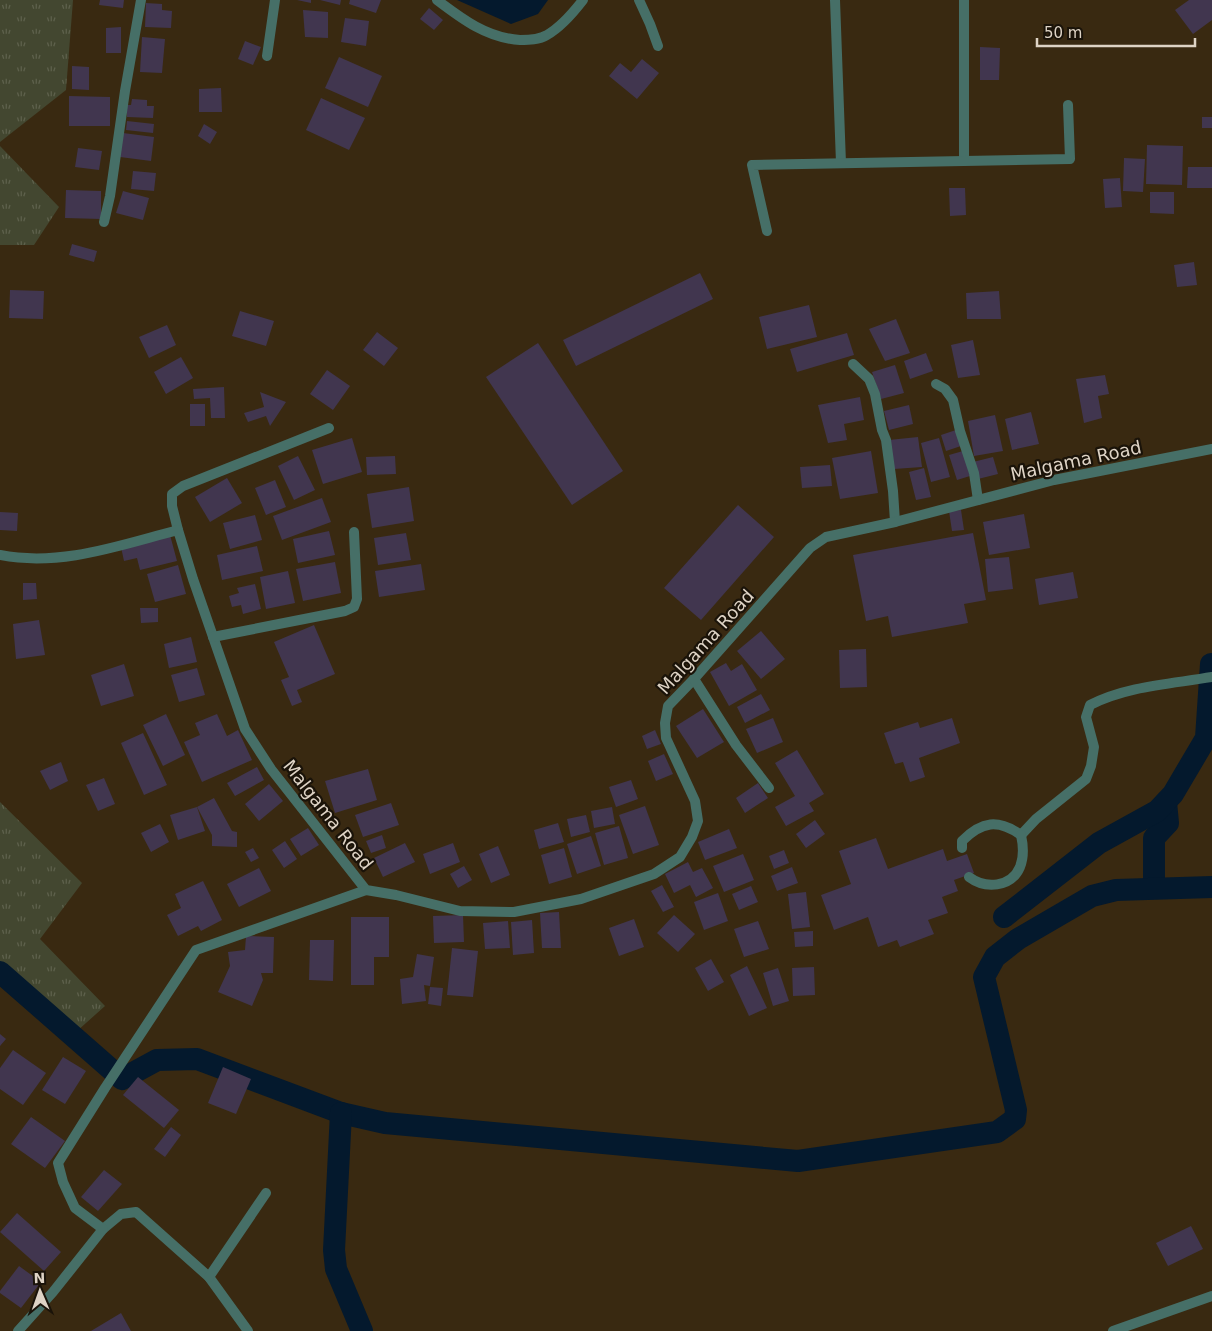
<svg xmlns="http://www.w3.org/2000/svg" width="1212" height="1331" viewBox="0 0 1212 1331" font-family="'DejaVu Sans',sans-serif">
  <style>
    .grass { fill: url(#grass-tufts) }
    .water { fill: #04192d }
    .lines { fill: none; stroke-linecap: round; stroke-linejoin: round }
    .canal { stroke: #04192d; stroke-width: 22 }
    .building { fill: #41364f }
    .minor { stroke: #466f67; stroke-width: 10 }
    .labels { text-anchor: middle; stroke-width: 4.5; stroke-linejoin: round; paint-order: stroke }
    .street-label { font-size: 18px; fill: #ded3c5; stroke: #1a1309 }
  </style>
  <defs>
    <pattern id="grass-tufts" width="24" height="20" patternUnits="userSpaceOnUse" patternTransform="scale(1.25)"><rect width="24" height="20" fill="#434730"/><path d="M3 7l-1-3M5 7V3M7 7l1-3M15 17l-1-3M17 17v-4M19 17l1-3" fill="none" stroke="#5e614c"/></pattern>
  </defs>
  <rect width="100%" height="100%" fill="#392911"/>
  <g class="grass">
    <polygon points="0,0 73,0 66,90 0,142"/>
    <polygon points="0,146 59,207 34,245 0,245"/>
    <polygon points="0,802 82,883 40,939 105,1006 67,1040 0,984"/>
  </g>
  <polygon class="water" points="457,0 548,0 538,14 511,24"/>
  <g class="lines">
    <g class="canal">
      <polyline points="1154,888 1154,838 1168,823 1166,802"/>
      <polyline points="1004,917 1099,843 1157,811 1173,794 1206,738 1211,664"/>
      <polyline points="0,972 122,1079 157,1060 197,1059 341,1113 385,1123 798,1161 997,1132 1015,1119 1016,1110 984,977 995,957 1018,939 1092,896 1116,890 1212,887"/>
      <polyline points="341,1113 334,1250 336,1269 362,1331"/>
    </g>
  </g>
  <g class="building">
    <polygon points="100,0 124,0 123,8 99,5"/>
    <polygon points="297,0 311,0 311,3"/>
    <polygon points="320,0 341,0 340,5"/>
    <polygon points="350,0 381,0 376,13 349,4"/>
    <polygon points="1189,0 1212,0 1212,20 1193,34 1175,10"/>
    <polygon points="146,3 162,4 162,10 172,11 171,28 145,27"/>
    <polygon points="429,8 443,20 434,30 420,19"/>
    <polygon points="303,10 328,12 328,38 305,37"/>
    <polygon points="345,18 369,21 366,46 341,42"/>
    <polygon points="121,27 121,53 106,53 106,28"/>
    <polygon points="142,37 165,39 162,73 140,72"/>
    <polygon points="245,41 261,47 253,65 238,59"/>
    <polygon points="980,47 1000,48 999,80 980,80"/>
    <polygon points="339,57 382,76 368,107 325,88"/>
    <polygon points="642,59 659,73 637,99 609,76 620,63 631,72"/>
    <polygon points="72,66 89,67 89,90 72,89"/>
    <polygon points="221,88 222,112 199,112 199,89"/>
    <polygon points="69,96 110,97 110,126 69,126"/>
    <polygon points="321,98 365,118 349,150 306,130"/>
    <polygon points="132,99 147,100 147,106 154,106 153,118 127,117 127,105 131,105"/>
    <rect x="1202" y="117" width="10" height="11"/>
    <polygon points="127,121 154,124 153,133 126,130"/>
    <polygon points="204,124 217,132 210,144 198,136"/>
    <polygon points="123,133 154,137 151,161 120,157"/>
    <polygon points="1147,145 1183,146 1182,185 1146,184"/>
    <polygon points="78,148 102,151 99,170 75,167"/>
    <polygon points="1124,158 1145,159 1143,192 1123,191"/>
    <polygon points="1188,167 1212,167 1212,188 1187,188"/>
    <polygon points="133,171 156,173 154,191 131,189"/>
    <polygon points="1120,178 1122,207 1105,208 1103,179"/>
    <polygon points="949,188 965,188 966,215 950,216"/>
    <polygon points="66,190 101,191 101,219 65,218"/>
    <polygon points="123,191 149,198 143,220 116,213"/>
    <polygon points="1150,192 1174,192 1174,214 1150,213"/>
    <polygon points="72,244 97,251 94,262 69,255"/>
    <polygon points="1194,262 1197,285 1177,287 1174,265"/>
    <polygon points="700,273 713,299 576,366 563,340"/>
    <polygon points="10,290 44,291 43,319 9,318"/>
    <polygon points="999,291 1001,319 967,319 966,293"/>
    <polygon points="809,305 817,337 767,349 759,317"/>
    <polygon points="240,311 274,321 266,346 232,336"/>
    <polygon points="896,319 910,353 885,361 869,329"/>
    <polygon points="167,325 176,345 149,358 139,337"/>
    <polygon points="377,332 398,348 384,366 363,350"/>
    <polygon points="847,333 854,355 797,372 790,349"/>
    <polygon points="973,340 980,375 958,378 951,345"/>
    <polygon points="538,343 623,471 572,505 486,377"/>
    <polygon points="926,353 933,371 910,379 904,361"/>
    <polygon points="181,357 193,378 166,394 154,372"/>
    <polygon points="895,365 904,393 881,399 872,372"/>
    <polygon points="327,370 350,386 333,410 310,394"/>
    <polygon points="1105,375 1109,394 1098,396 1102,418 1084,423 1076,379"/>
    <polygon points="224,387 225,418 211,418 210,398 194,399 193,389"/>
    <polygon points="260,392 286,402 270,426 266,416 248,422 244,413 264,407"/>
    <polygon points="860,397 864,420 844,424 847,440 828,443 818,405"/>
    <rect x="190" y="404" width="15" height="22"/>
    <polygon points="909,405 913,424 889,430 884,411"/>
    <polygon points="1031,412 1039,444 1012,450 1005,419"/>
    <polygon points="995,415 1003,451 974,456 968,421"/>
    <polygon points="956,430 961,446 946,451 941,435"/>
    <polygon points="918,437 922,467 894,469 889,440"/>
    <polygon points="352,438 362,472 323,484 312,450"/>
    <polygon points="939,438 950,477 931,482 921,443"/>
    <polygon points="871,451 878,493 840,499 832,458"/>
    <polygon points="963,451 970,476 957,480 949,455"/>
    <polygon points="298,456 315,490 294,500 278,466"/>
    <polygon points="395,456 396,474 367,475 366,457"/>
    <polygon points="993,457 998,474 978,479 973,462"/>
    <polygon points="830,465 832,486 802,488 800,467"/>
    <polygon points="924,468 931,497 916,500 909,472"/>
    <polygon points="227,478 242,503 210,522 195,497"/>
    <polygon points="275,480 286,507 266,515 255,488"/>
    <polygon points="409,487 414,521 372,528 367,494"/>
    <polygon points="322,498 331,522 282,540 273,516"/>
    <polygon points="738,505 774,537 701,620 664,588"/>
    <polygon points="961,510 964,530 952,531 949,511"/>
    <polygon points="0,512 18,513 17,531 0,530"/>
    <polygon points="1024,514 1030,548 989,555 983,522"/>
    <polygon points="255,515 262,540 230,549 223,523"/>
    <polygon points="329,531 335,555 298,563 293,539"/>
    <polygon points="406,533 411,560 378,565 374,538"/>
    <polygon points="973,533 986,600 964,604 968,623 892,637 888,616 866,621 853,555"/>
    <polygon points="170,535 177,561 140,570 137,558 124,561 121,547"/>
    <polygon points="257,546 263,571 222,580 217,555"/>
    <polygon points="1009,557 1013,589 988,592 985,559"/>
    <polygon points="335,562 341,593 303,601 296,569"/>
    <polygon points="421,564 425,590 379,597 375,571"/>
    <polygon points="178,565 186,594 155,602 147,574"/>
    <polygon points="288,571 295,603 266,609 260,577"/>
    <polygon points="1073,572 1078,598 1039,605 1035,579"/>
    <polygon points="23,583 36,583 37,599 23,600"/>
    <polygon points="255,584 261,609 243,614 241,605 232,607 229,596 239,593 237,588"/>
    <polygon points="140,608 158,608 158,622 141,623"/>
    <polygon points="39,620 45,655 16,659 13,624"/>
    <polygon points="314,625 335,674 297,690 302,702 292,706 281,680 289,677 274,642"/>
    <polygon points="761,631 785,659 761,679 737,651"/>
    <polygon points="191,637 197,662 169,668 164,644"/>
    <polygon points="866,649 867,687 840,688 839,650"/>
    <polygon points="726,663 731,671 742,664 757,690 729,706 710,672"/>
    <polygon points="124,664 134,696 101,706 91,675"/>
    <polygon points="197,668 205,695 179,702 171,675"/>
    <polygon points="761,694 770,710 745,723 737,707"/>
    <polygon points="703,709 724,742 697,758 676,726"/>
    <polygon points="166,714 185,755 163,766 143,725"/>
    <polygon points="217,714 227,736 238,730 252,760 202,782 184,742 200,735 195,723"/>
    <polygon points="773,718 783,742 757,753 746,729"/>
    <polygon points="952,718 960,743 919,758 925,777 910,782 903,762 895,764 884,733 918,722 920,728"/>
    <polygon points="655,730 661,744 647,749 642,736"/>
    <polygon points="143,733 167,785 144,795 121,743"/>
    <polygon points="797,750 824,794 809,803 814,811 786,826 775,807 795,796 775,763"/>
    <polygon points="664,754 673,774 656,781 648,761"/>
    <polygon points="61,762 68,781 50,790 40,771"/>
    <polygon points="257,767 264,780 235,796 227,783"/>
    <polygon points="368,769 377,800 335,813 325,781"/>
    <polygon points="104,778 115,804 98,811 86,785"/>
    <polygon points="631,780 638,799 616,807 609,787"/>
    <polygon points="758,783 768,798 745,813 736,798"/>
    <polygon points="269,784 283,801 259,821 245,804"/>
    <polygon points="214,798 232,831 237,832 237,847 212,846 212,835 197,807"/>
    <polygon points="391,803 399,825 363,837 355,815"/>
    <polygon points="645,806 659,845 633,854 619,815"/>
    <polygon points="197,807 205,831 178,840 170,815"/>
    <polygon points="612,807 615,824 594,828 591,811"/>
    <polygon points="586,815 590,832 571,837 567,819"/>
    <polygon points="815,820 825,834 806,848 796,834"/>
    <polygon points="558,823 564,842 539,849 534,830"/>
    <polygon points="160,824 169,842 151,852 141,833"/>
    <polygon points="619,826 628,858 604,865 595,833"/>
    <polygon points="308,828 319,845 301,856 290,839"/>
    <polygon points="729,829 737,848 705,860 698,842"/>
    <polygon points="382,835 386,848 371,853 366,841"/>
    <polygon points="591,836 601,866 577,874 567,844"/>
    <polygon points="876,838 888,869 943,849 947,861 967,854 974,873 954,880 958,891 942,897 948,913 928,920 934,934 900,947 897,940 878,947 868,917 834,930 821,895 851,884 839,851"/>
    <polygon points="285,841 297,859 284,868 272,850"/>
    <polygon points="405,843 415,862 383,877 374,858"/>
    <polygon points="453,843 460,862 430,874 423,854"/>
    <polygon points="498,846 510,875 491,883 479,854"/>
    <polygon points="253,848 259,858 251,862 245,852"/>
    <polygon points="564,848 572,877 549,884 541,855"/>
    <polygon points="784,850 789,863 774,869 769,856"/>
    <polygon points="743,854 754,880 724,892 713,866"/>
    <polygon points="688,862 693,872 702,868 713,888 696,897 690,885 674,893 665,874"/>
    <polygon points="464,866 472,880 458,888 450,874"/>
    <polygon points="792,867 798,883 777,891 771,876"/>
    <polygon points="259,868 271,891 239,907 227,884"/>
    <polygon points="203,881 222,920 201,931 198,926 178,936 167,915 181,908 175,894"/>
    <polygon points="662,885 674,907 663,912 651,891"/>
    <polygon points="751,886 758,902 739,910 732,894"/>
    <polygon points="806,892 810,927 792,929 788,894"/>
    <polygon points="718,893 728,921 704,930 694,902"/>
    <polygon points="559,912 561,948 542,948 540,913"/>
    <polygon points="463,915 464,942 434,943 433,916"/>
    <polygon points="674,915 695,934 678,952 657,933"/>
    <polygon points="351,917 389,917 389,957 374,957 374,985 351,985"/>
    <polygon points="634,919 644,947 619,956 609,928"/>
    <polygon points="532,920 534,953 513,955 511,922"/>
    <polygon points="508,921 510,948 485,949 483,923"/>
    <polygon points="758,921 769,949 744,957 734,929"/>
    <polygon points="813,931 813,946 795,947 794,932"/>
    <polygon points="246,936 274,937 273,973 261,973 263,980 252,1006 218,992 230,966 228,952 245,950"/>
    <polygon points="310,940 334,940 333,981 309,980"/>
    <polygon points="452,948 478,951 473,997 447,995"/>
    <polygon points="417,954 434,957 430,986 424,985 426,1001 402,1004 400,979 413,977"/>
    <polygon points="711,959 724,982 708,991 695,968"/>
    <polygon points="747,966 767,1008 749,1016 730,975"/>
    <polygon points="814,967 815,995 793,996 792,968"/>
    <polygon points="778,968 789,1001 773,1006 763,973"/>
    <polygon points="430,987 443,988 441,1006 428,1004"/>
    <polygon points="0,1034 6,1039 0,1046"/>
    <polygon points="13,1050 46,1073 23,1105 0,1089 0,1068"/>
    <polygon points="63,1057 86,1071 65,1104 42,1090"/>
    <polygon points="223,1067 251,1079 236,1114 208,1103"/>
    <polygon points="138,1077 179,1110 164,1128 123,1095"/>
    <polygon points="31,1117 65,1141 45,1168 11,1144"/>
    <polygon points="171,1127 181,1135 165,1157 154,1149"/>
    <polygon points="104,1170 122,1184 98,1211 81,1197"/>
    <polygon points="17,1213 61,1252 44,1271 0,1232"/>
    <polygon points="1191,1226 1203,1249 1168,1266 1156,1243"/>
    <polygon points="19,1266 41,1282 21,1308 0,1293 0,1291"/>
    <polygon points="121,1313 131,1331 91,1331"/>
  </g>
  <g class="lines">
    <g class="minor">
      <path d="M437 0C462 19 487 38 520 40 529 40 539 40 547 35 561 27 573 13 583 0"/>
      <polyline points="639,0 650,24 658,46"/>
      <polyline points="835,0 841,163"/>
      <polyline points="964,0 964,161"/>
      <polyline points="267,56 275,0"/>
      <polyline points="104,222 110,196 125,91 141,0"/>
      <polyline points="767,231 752,165 1070,159 1068,105"/>
      <polyline points="853,364 869,379 875,394 882,430 886,440 893,491 895,522"/>
      <polyline points="936,384 945,389 953,400 960,431 974,473 978,500"/>
      <polyline points="178,530 172,506 172,494 183,486 329,428"/>
      <path d="M0 555C61 567 120 545 178 530L193 579 245 729 271 769 366 890 396 895 460 911 514 912 581 899 654 874 680 857 692 837 698 821 695 801 666 738 665 723 668 706 694 679 810 548 826 537 895 522 1054 480 1212 449"/>
      <polyline points="213,637 345,611 354,607 357,599 354,532"/>
      <polyline points="694,679 736,745 769,788"/>
      <path d="M962 848V841C982 821 998 819 1021 835L1036 819 1086 779 1091 766 1094 747 1086 717 1090 705C1127 686 1171 684 1212 677"/>
      <path d="M969 877C985 889 1011 888 1020 867 1024 857 1023 844 1021 835"/>
      <polyline points="103,1229 121,1214 136,1212 209,1277 248,1331"/>
      <polyline points="209,1277 266,1193"/>
      <polyline points="18,1331 53,1292 103,1229 75,1208 63,1182 58,1163 105,1088 196,950 366,890"/>
      <polyline points="1113,1331 1212,1296"/>
    </g>
  </g>
  <g class="labels">
    <g class="street-label">
      <text transform="translate(1076 461) rotate(-12)" y="6">Malgama Road</text>
      <text transform="translate(706 642) rotate(-48)" y="6">Malgama Road</text>
      <text transform="translate(328 815) rotate(52)" y="6">Malgama Road</text>
    </g>
  </g>
  <g transform="translate(40 1291) rotate(358)" stroke="#1a1309" stroke-width="4" paint-order="stroke">
  <path d="M0-4L9 19L0 12L-9 19Z" fill="#ded3c5"/>
  <text y="-8" font-size="14" font-weight="bold" text-anchor="middle" fill="#ded3c5">N</text>
  </g>
  <path d="M1037 38v8h158v-8" fill="none" stroke="#ded3c5" stroke-width="2.5"/>
  <text x="1044" y="38" font-size="15" fill="#ded3c5" stroke="#1a1309" stroke-width="4" paint-order="stroke">50 m</text>
</svg>
